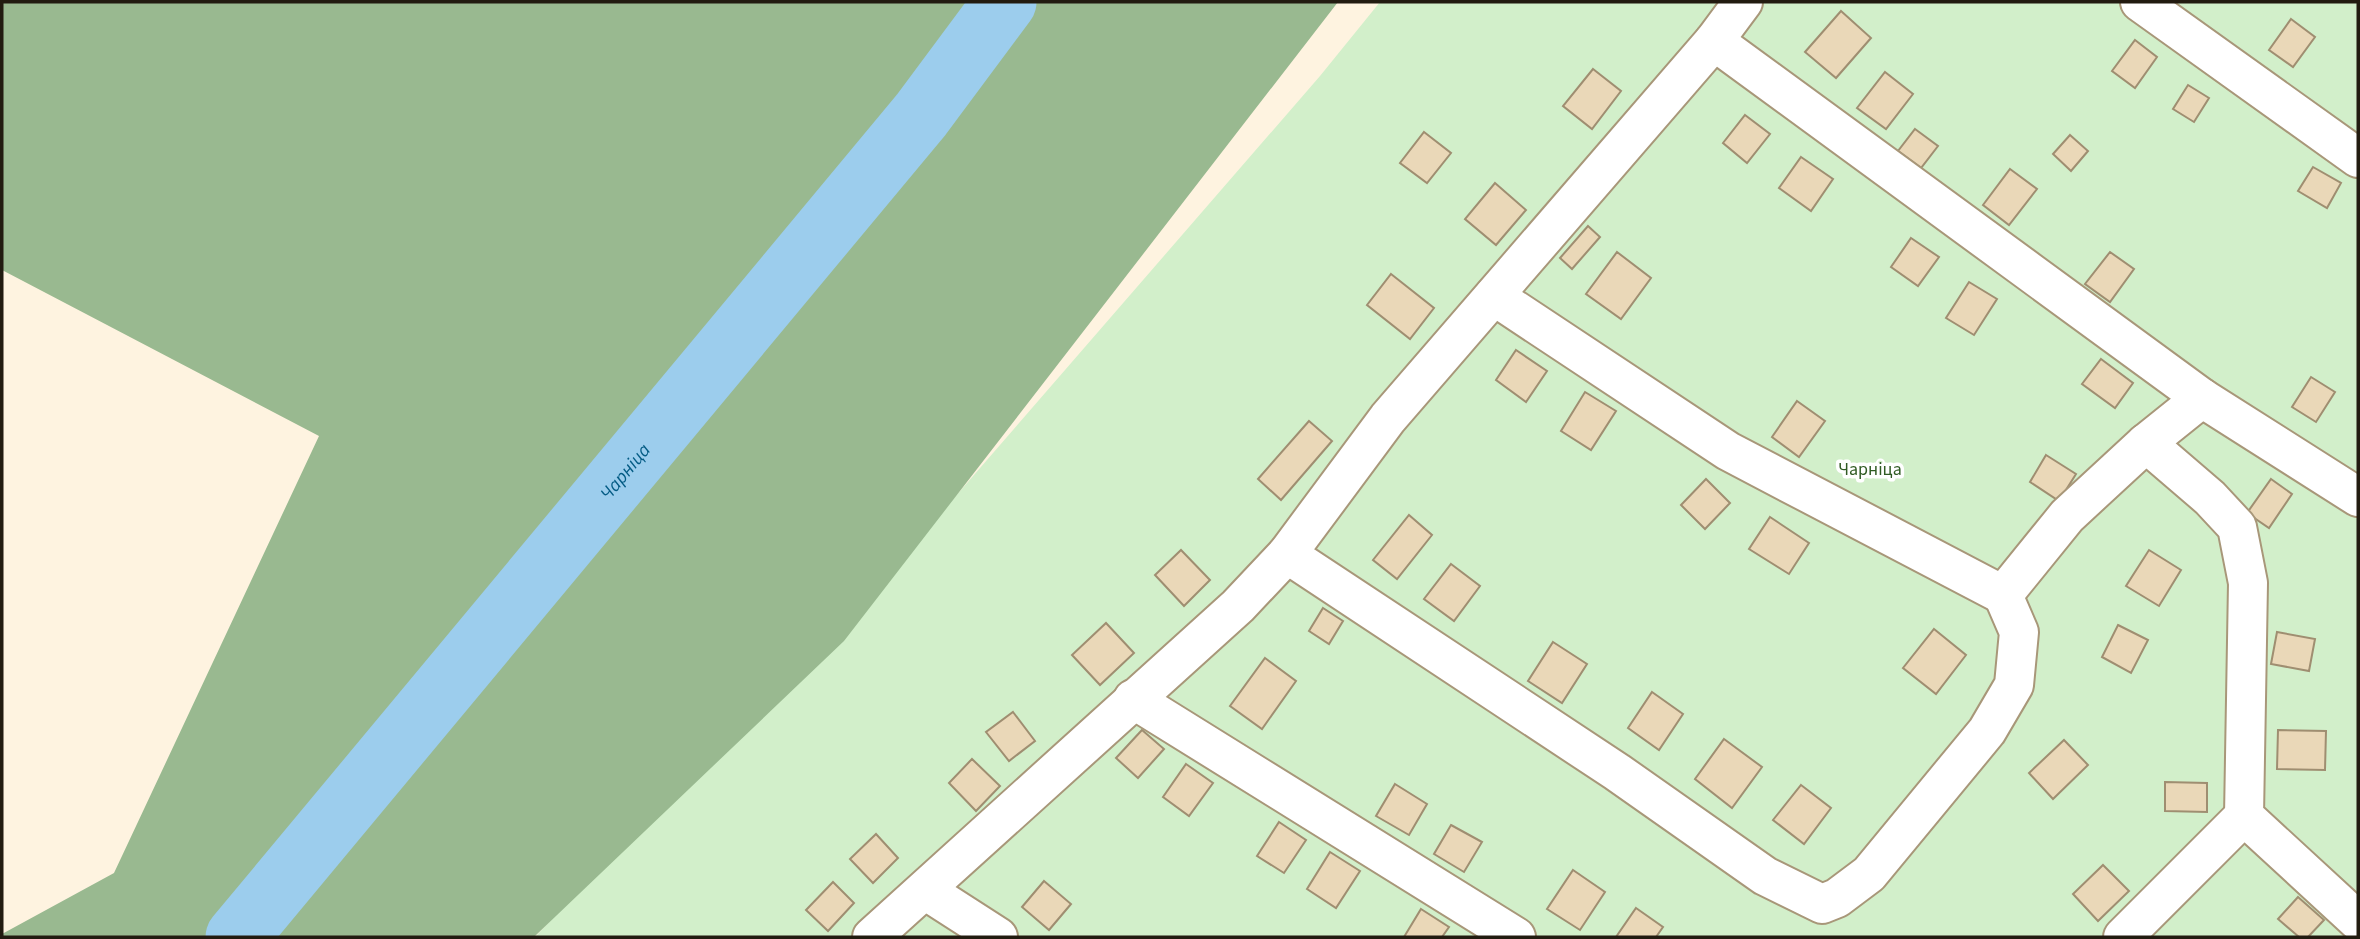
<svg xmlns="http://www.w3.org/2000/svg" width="2360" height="939" viewBox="0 0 2360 939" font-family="'Source Sans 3',sans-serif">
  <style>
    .green { fill: #d2efca }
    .forest { fill: #99b990 }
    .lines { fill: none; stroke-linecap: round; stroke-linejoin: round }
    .river { stroke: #9ccded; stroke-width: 63 }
    .building { fill: #ead8b8; stroke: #9f8e71; stroke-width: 2 }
    .minor-casing { stroke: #a89779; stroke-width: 42 }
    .minor { stroke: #fff; stroke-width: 38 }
    .labels { text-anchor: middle; stroke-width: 7; stroke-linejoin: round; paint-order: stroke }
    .park-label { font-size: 18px; fill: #305b23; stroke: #fff }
    .water-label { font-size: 19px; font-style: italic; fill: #055c85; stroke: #fff }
  </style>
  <rect width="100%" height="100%" fill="#fef3e0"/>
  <polygon class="green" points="1380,2 2358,2 2358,937 535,937 954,498 1320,76"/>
  <polygon class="forest" points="2,2 1338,2 844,641 534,937 2,937 2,934 114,873 319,436 2,270"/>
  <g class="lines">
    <path class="river" id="s1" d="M237 937 921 115 1005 2"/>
  </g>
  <g class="building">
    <polygon points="1841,11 1871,38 1836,78 1805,52"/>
    <polygon points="2291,19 2315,37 2293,67 2269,50"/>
    <polygon points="2135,40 2157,57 2135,88 2112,71"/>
    <polygon points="1593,69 1621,91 1592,129 1563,106"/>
    <polygon points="1885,72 1913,94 1886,129 1857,108"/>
    <polygon points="2188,85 2209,98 2194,122 2173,109"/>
    <polygon points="1745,115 1770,134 1747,163 1723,143"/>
    <polygon points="1915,129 1938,146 1921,168 1898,151"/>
    <polygon points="1424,132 1451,153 1427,183 1400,163"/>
    <polygon points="2070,135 2088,151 2071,171 2053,154"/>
    <polygon points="1801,157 1833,179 1811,211 1779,188"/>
    <polygon points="2313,167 2341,183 2327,208 2298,191"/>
    <polygon points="2010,169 2037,189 2009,225 1983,205"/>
    <polygon points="1495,183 1526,210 1496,245 1465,219"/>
    <polygon points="1588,226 1600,237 1572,269 1560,258"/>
    <polygon points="1911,238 1939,257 1918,286 1891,267"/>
    <polygon points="1617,252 1651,278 1621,319 1586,294"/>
    <polygon points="2110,252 2134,269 2110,302 2085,284"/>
    <polygon points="1391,274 1434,308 1410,339 1367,305"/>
    <polygon points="1969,282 1997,299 1974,335 1946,318"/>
    <polygon points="1516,350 1547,371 1526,402 1496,380"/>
    <polygon points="2101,359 2133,383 2115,408 2082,384"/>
    <polygon points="2311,377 2335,392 2316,422 2292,407"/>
    <polygon points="1585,392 1616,411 1591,450 1561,431"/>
    <polygon points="1797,401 1825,421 1799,457 1772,437"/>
    <polygon points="1309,421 1332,441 1281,500 1258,479"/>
    <polygon points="2046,455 2076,474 2059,501 2030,482"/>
    <polygon points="1706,479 1730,503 1705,529 1681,505"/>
    <polygon points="2271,479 2292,494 2269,528 2247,513"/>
    <polygon points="1409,515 1432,535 1397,579 1373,560"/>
    <polygon points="1770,517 1809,543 1789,574 1749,549"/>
    <polygon points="1181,550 1210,580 1184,606 1155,575"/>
    <polygon points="2149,550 2181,570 2159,606 2126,586"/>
    <polygon points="1451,564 1480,586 1454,621 1424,599"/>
    <polygon points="1323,608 1343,621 1329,644 1309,631"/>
    <polygon points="1106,623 1134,653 1100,685 1072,655"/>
    <polygon points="2118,625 2148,640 2131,673 2102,657"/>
    <polygon points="1934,629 1966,655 1936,694 1903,668"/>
    <polygon points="2277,632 2315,639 2309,671 2271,664"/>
    <polygon points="1553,642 1587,664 1562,703 1528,681"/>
    <polygon points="1265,658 1296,681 1262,729 1230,706"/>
    <polygon points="1652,692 1683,714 1659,750 1628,728"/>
    <polygon points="1013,712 1035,741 1009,761 986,732"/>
    <polygon points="1142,730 1164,749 1138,778 1116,758"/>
    <polygon points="2278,730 2326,731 2325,770 2277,769"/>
    <polygon points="1724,739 1762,767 1732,808 1695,779"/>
    <polygon points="2064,740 2088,765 2053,799 2029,773"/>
    <polygon points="972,759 1000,786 976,811 949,783"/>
    <polygon points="1186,764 1213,783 1189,816 1163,797"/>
    <polygon points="2165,782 2207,783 2207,812 2165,811"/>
    <polygon points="1395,784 1427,804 1409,835 1376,816"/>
    <polygon points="1801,785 1831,808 1804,844 1773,820"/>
    <polygon points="1279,822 1306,840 1284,873 1257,856"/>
    <polygon points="1451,825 1482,842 1464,872 1434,854"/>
    <polygon points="876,834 898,858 873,883 850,859"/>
    <polygon points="1330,852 1360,871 1336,908 1307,889"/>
    <polygon points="2103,865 2129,891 2098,921 2073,894"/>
    <polygon points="1573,870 1605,892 1580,930 1547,909"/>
    <polygon points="1044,881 1071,904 1049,930 1022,907"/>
    <polygon points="833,882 854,903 828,931 806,910"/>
    <polygon points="2298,897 2324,920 2308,937 2299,937 2278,919"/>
    <polygon points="1636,908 1663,927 1656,937 1616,937"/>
    <polygon points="1421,909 1449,927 1442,937 1404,937"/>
  </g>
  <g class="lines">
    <defs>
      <g id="minor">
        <polyline points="1743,2 1714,41 2202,398 2358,497"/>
        <polyline points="2140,2 2358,158"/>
        <polyline points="1494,296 1728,451 2003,595 2067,516 2146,443 2202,398"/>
        <polyline points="2146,443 2210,498 2237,527 2248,583 2244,816 2358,921"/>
        <polyline points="1287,554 1617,772 1765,876 1822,904 1837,898 1869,874 1987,731 2014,685 2019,632 2003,595"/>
        <polyline points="1133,699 1516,937"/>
        <polyline points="925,890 998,937"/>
        <polyline points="872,937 1238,606 1287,554 1388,418 1714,41"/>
        <polyline points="2123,937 2244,816"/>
      </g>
    </defs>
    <use href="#minor" class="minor-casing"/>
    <use href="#minor" class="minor"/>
  </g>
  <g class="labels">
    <g class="park-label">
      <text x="1870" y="475">Чарніца</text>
    </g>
    <g class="water-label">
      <text dy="7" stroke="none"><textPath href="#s1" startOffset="606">Чарніца</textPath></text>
    </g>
  </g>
  <rect width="2360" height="939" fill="none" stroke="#221b10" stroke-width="7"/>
</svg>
